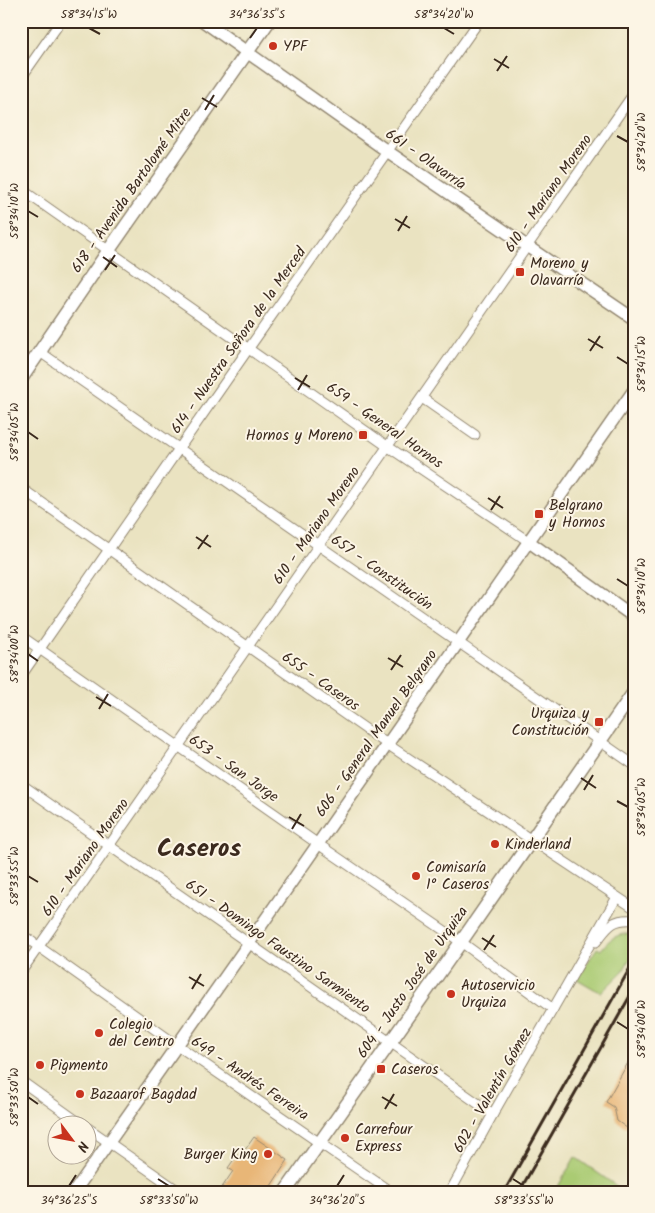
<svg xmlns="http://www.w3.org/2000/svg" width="655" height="1213" viewBox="0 0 655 1213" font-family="Kalam,sans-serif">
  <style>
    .green { fill: #aacb73; stroke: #727a48 }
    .building { fill: #e8b677 }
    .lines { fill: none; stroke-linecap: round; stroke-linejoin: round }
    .minor-casing { stroke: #928670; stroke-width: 11 }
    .tertiary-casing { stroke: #928670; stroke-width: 14 }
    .secondary-casing { stroke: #928670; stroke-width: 15 }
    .minor { stroke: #fff; stroke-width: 9 }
    .tertiary { stroke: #fff; stroke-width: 11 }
    .secondary { stroke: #fff; stroke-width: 12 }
    .rail { stroke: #3b2a1e; stroke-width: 3 }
    .ticks { fill: none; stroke: #3b2a1e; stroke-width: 2 }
    .poi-dot { fill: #c8321e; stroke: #fcf5e5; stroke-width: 2 }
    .labels { text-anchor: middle; stroke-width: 4; stroke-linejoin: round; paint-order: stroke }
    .poi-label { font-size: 15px; fill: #3b2a1e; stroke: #fcf5e5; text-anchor: start }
    .street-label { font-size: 15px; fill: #3b2a1e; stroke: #fcf5e5 }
    .town-label { font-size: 25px; font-weight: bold; fill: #3b2a1e; stroke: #fcf5e5 }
    .neatline { fill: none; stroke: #3b2a1e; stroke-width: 2 }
    .ticks-label { font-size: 12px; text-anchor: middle; fill: #3b2a1e }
  </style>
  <rect width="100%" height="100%" fill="#fcf5e5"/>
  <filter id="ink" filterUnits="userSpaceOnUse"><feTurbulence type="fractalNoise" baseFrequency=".02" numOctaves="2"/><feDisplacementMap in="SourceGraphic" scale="10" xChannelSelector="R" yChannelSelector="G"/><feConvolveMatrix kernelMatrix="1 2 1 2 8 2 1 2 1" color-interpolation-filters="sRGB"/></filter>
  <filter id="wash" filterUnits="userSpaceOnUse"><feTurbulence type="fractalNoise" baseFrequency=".0096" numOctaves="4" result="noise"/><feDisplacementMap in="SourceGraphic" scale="20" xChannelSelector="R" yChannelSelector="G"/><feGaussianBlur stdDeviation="1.12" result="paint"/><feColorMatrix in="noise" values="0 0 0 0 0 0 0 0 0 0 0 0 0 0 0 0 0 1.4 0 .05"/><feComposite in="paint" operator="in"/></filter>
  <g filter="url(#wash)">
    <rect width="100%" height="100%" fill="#eae3c1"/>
    <g class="green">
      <path d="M634 933V951L623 971 601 993 577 979 597 948 601 950C610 937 618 934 634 933Z"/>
      <polygon points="575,1157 625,1192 555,1192"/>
    </g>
    <g id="blocks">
      <g class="building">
        <polygon points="634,1052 634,1133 617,1121 614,1107 606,1102"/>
        <polygon points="254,1137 288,1160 267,1192 219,1192 233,1171 228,1168 237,1155 240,1157"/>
      </g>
    </g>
  </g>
  <g filter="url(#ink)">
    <use href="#blocks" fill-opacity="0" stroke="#928670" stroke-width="1"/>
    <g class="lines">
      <defs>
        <g id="minor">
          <polyline points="631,21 634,23"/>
          <polyline points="21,78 61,21"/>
          <polyline points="21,189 387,446 528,541"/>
          <path d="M40 352C237 490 437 626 634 765"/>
          <polyline points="422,398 475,435"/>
          <polyline points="21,488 387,744 634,908"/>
          <polyline points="21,636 318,844 461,942 553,1009"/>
          <polyline points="21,676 249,348 479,21"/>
          <polyline points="21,784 493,1114"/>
          <polyline points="21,934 177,1045 391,1192"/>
          <path d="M596 942C608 927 612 918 634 920"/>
          <polyline points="21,972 634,93"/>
          <polyline points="21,1081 84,1126"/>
          <polyline points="88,1128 180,1192"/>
          <polyline points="450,1192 493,1114 617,897"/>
        </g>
        <g id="tertiary">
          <polyline points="203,21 387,151 634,319"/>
          <polyline points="528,541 634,617"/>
          <polyline points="74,1192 249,943 634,390"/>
        </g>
        <g id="secondary">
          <polyline points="21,379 109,250 269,21"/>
          <polyline points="285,1192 461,942 634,692"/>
        </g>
      </defs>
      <use href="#minor" class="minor-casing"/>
      <use href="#tertiary" class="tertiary-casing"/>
      <use href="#secondary" class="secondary-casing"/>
      <use href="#minor" class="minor"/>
      <use href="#tertiary" class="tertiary"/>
      <use href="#secondary" class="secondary"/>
      <g class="rail">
        <polyline points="504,1192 634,961"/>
        <polyline points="519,1192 634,989"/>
      </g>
    </g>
  </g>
  <path class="ticks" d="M89 28 100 34M444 28 454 34M250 38 257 28M494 59 509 68M497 71 507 56M202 98 217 107M205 110 214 95M617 136 628 142M28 211 38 217M395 219 410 228M398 231 407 216M103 257 117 267M105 270 115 255M588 339 603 348M590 351 600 336M617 357 628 364M295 378 310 387M298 390 307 375M28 432 38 439M488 498 503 508M491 510 500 496M196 537 211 547M198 549 208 535M617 579 628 586M28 654 38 661M388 658 403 667M391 670 401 655M96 697 111 706M99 709 108 694M581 778 596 788M584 790 593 775M617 801 628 807M289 817 304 826M292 829 301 814M28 876 38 882M482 938 496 947M484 950 494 935M189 977 204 986M192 989 201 974M617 1022 628 1029M28 1097 38 1104M382 1097 397 1106M385 1109 394 1094M158 1179 169 1186M513 1179 524 1186M69 1186 76 1175M337 1186 344 1175"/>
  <g class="poi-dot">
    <circle cx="273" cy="46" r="5"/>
    <rect x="515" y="267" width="10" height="10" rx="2.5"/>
    <rect x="358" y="430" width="10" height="10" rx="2.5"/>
    <rect x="534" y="509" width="10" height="10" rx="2.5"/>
    <rect x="594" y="717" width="10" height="10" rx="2.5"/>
    <circle cx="495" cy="844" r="5"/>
    <circle cx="416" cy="876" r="5"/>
    <circle cx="451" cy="994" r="5"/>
    <circle cx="99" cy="1033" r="5"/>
    <circle cx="40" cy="1065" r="5"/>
    <rect x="376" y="1064" width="10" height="10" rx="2.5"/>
    <circle cx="80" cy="1094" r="5"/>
    <circle cx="345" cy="1138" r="5"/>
    <circle cx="268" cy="1154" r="5"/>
  </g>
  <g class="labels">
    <g class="poi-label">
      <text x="283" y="51">YPF</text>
      <text x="530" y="268">Moreno y<tspan x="530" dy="17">Olavarría</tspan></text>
      <text x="353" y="440" text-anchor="end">Hornos y Moreno</text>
      <text x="549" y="510">Belgrano<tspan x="549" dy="17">y Hornos</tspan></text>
      <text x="589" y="718" text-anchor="end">Urquiza y<tspan x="589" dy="17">Constitución</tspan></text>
      <text x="505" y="849">Kinderland</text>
      <text x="426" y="872">Comisaría<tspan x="426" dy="17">1° Caseros</tspan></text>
      <text x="461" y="990">Autoservicio<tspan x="461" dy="17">Urquiza</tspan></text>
      <text x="109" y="1029">Colegio<tspan x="109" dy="17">del Centro</tspan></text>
      <text x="50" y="1070">Pigmento</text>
      <text x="391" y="1074">Caseros</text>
      <text x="90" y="1099">Bazaarof Bagdad</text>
      <text x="355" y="1134">Carrefour<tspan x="355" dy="17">Express</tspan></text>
      <text x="258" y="1159" text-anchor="end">Burger King</text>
    </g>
    <g class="street-label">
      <text transform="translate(426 159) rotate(35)" y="5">661 - Olavarría</text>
      <text transform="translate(131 190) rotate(-55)" y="5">618 - Avenida Bartolomé Mitre</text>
      <text transform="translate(548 193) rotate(-55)" y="5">610 - Mariano Moreno</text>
      <text transform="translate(238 340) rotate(-55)" y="5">614 - Nuestra Señora de la Merced</text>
      <text transform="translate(385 425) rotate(35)" y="5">659 - General Hornos</text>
      <text transform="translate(316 525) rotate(-55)" y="5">610 - Mariano Moreno</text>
      <text transform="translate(382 572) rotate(35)" y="5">657 - Constitución</text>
      <text transform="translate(321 681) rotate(35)" y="5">655 - Caseros</text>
      <text transform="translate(376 733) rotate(-55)" y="5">606 - General Manuel Belgrano</text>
      <text transform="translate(234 768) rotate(35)" y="5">653 - San Jorge</text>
      <text transform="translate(85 857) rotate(-55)" y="5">610 - Mariano Moreno</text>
      <text transform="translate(278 946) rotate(35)" y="5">651 - Domingo Faustino Sarmiento</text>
      <text transform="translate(412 982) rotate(-55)" y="5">604 - Justo José de Urquiza</text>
      <text transform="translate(250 1078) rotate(34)" y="5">649 - Andrés Ferreira</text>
      <text transform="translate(492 1090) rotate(-60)" y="5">602 - Valentín Gómez</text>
    </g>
    <g class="town-label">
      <text x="199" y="856">Caseros</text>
    </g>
  </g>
  <rect width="655" height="1213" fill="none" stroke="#fcf5e5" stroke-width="55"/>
  <g transform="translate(72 1140) rotate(122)"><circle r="24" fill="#fcf5e5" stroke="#afa495"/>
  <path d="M0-4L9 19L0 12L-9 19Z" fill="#c8321e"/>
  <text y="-8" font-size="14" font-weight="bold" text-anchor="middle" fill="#3b2a1e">N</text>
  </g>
  <rect x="28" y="28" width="600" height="1158" class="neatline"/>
  <g class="ticks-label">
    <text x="89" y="18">58°34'15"W</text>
    <text x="257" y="18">34°36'35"S</text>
    <text x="444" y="18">58°34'20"W</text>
    <text transform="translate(641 142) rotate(-90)" y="4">58°34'20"W</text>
    <text transform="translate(14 211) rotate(-90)" y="4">58°34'10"W</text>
    <text transform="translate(641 364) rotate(-90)" y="4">58°34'15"W</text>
    <text transform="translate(14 432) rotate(-90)" y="4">58°34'05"W</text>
    <text transform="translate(641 586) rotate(-90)" y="4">58°34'10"W</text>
    <text transform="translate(14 654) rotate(-90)" y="4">58°34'00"W</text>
    <text transform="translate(641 807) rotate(-90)" y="4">58°34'05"W</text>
    <text transform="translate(14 876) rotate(-90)" y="4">58°33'55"W</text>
    <text transform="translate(641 1029) rotate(-90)" y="4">58°34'00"W</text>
    <text transform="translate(14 1097) rotate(-90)" y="4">58°33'50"W</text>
    <text x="69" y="1204">34°36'25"S</text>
    <text x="169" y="1204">58°33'50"W</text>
    <text x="337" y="1204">34°36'20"S</text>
    <text x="524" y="1204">58°33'55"W</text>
  </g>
</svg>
